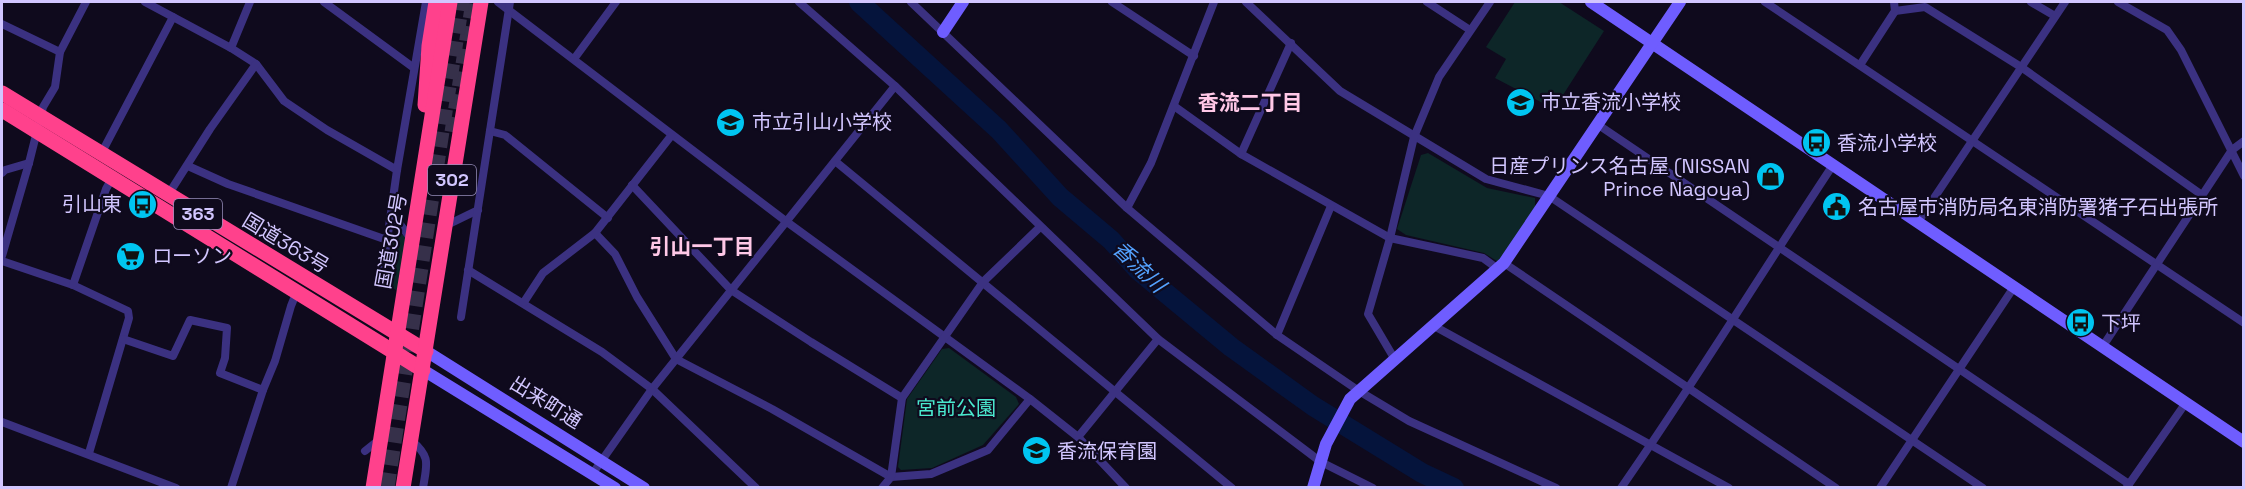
<svg xmlns="http://www.w3.org/2000/svg" width="2245" height="489" viewBox="0 0 2245 489" font-family="'Space Grotesk','Noto Sans JP',sans-serif">
  <style>
    .green { fill: #0d2628 }
    .lines { fill: none; stroke-linecap: round; stroke-linejoin: round }
    .river { stroke: #05143c; stroke-width: 20 }
    .highway-tunnel { stroke: #36304a; stroke-width: 15; stroke-dasharray: 15 8; stroke-linecap: butt }
    .street { stroke: #3b3181; stroke-width: 8 }
    .secondary { stroke: #6f5dff; stroke-width: 12 }
    .highway { stroke: #ff418c; stroke-width: 15 }
    .labels { text-anchor: middle; stroke-width: 4.5; stroke-linejoin: round; paint-order: stroke }
    .shield { fill: #0f0a1d; stroke: #988ebb; stroke-width: 1.5 }
    .shield-label { font-size: 18px; font-weight: bold; fill: #d2c6ff }
    .poi-label { font-size: 20px; fill: #d2c6ff; stroke: #0f0a1d; text-anchor: start }
    .street-label { font-size: 20px; fill: #d2c6ff; stroke: #0f0a1d }
    .park-label { font-size: 20px; fill: #4ae8ce; stroke: #0f0a1d }
    .neighbourhood-label { font-size: 21px; font-weight: bold; fill: #ffc8e7; stroke: #0f0a1d }
    .water-label { font-size: 21px; font-style: italic; fill: #54a2ff; stroke: #0f0a1d }
  </style>
  <rect width="100%" height="100%" fill="#0f0a1d"/>
  <g class="green">
    <polygon points="1515,2 1559,2 1604,31 1554,109 1495,78 1506,59 1486,47"/>
    <polygon points="1428,153 1487,188 1535,198 1535,207 1500,263 1484,253 1406,235 1397,229 1421,155"/>
    <polygon points="399,233 405,236 408,241 400,293 386,283 387,276 391,276 392,268 388,267 392,239"/>
    <polygon points="949,348 1016,397 1019,404 983,445 932,468 901,470 898,467 907,399 942,349"/>
  </g>
  <g class="lines">
    <polyline class="river" points="859,2 999,130 1060,197 1111,240 1138,270 1231,347 1313,406 1422,473 1454,488"/>
    <g class="highway-tunnel">
      <polyline points="452,132 473,2"/>
      <polyline points="387,488 462,2"/>
    </g>
    <g class="street">
      <polyline points="145,2 231,48 256,64 284,101 327,130 397,170"/>
      <polyline points="324,2 414,68"/>
      <polyline points="498,2 787,222 1030,399 1078,437 1126,488"/>
      <polyline points="799,2 895,86 1158,339 1321,462 1373,488"/>
      <polyline points="911,2 1127,208 1277,335 1359,391 1409,421 1556,488"/>
      <polyline points="1112,2 1194,56"/>
      <polyline points="1246,2 1340,91 1486,179 1549,196 1983,488"/>
      <polyline points="1427,2 1470,30"/>
      <polyline points="1765,2 2244,323"/>
      <polyline points="2031,2 2055,16"/>
      <polyline points="2118,2 2167,30 2181,50 2244,176"/>
      <polyline points="1895,11 1925,7 2021,67 2202,195"/>
      <polyline points="2,24 60,52"/>
      <polyline points="231,48 250,2"/>
      <polyline points="574,59 616,2"/>
      <polyline points="1860,65 1895,11 1894,2"/>
      <polyline points="1174,106 1241,154 1390,238 1483,258 1498,269"/>
      <polyline points="1597,124 2129,484"/>
      <polyline points="490,131 505,135 608,218"/>
      <polyline points="101,154 173,17"/>
      <polyline points="1241,154 1291,43"/>
      <polyline points="835,161 1232,488"/>
      <polyline points="188,166 228,184 387,240"/>
      <polyline points="2,173 5,170 29,163"/>
      <polyline points="632,185 731,290 811,342 902,398"/>
      <polyline points="168,195 210,129 256,64"/>
      <polyline points="1127,208 1151,163 1214,2"/>
      <polyline points="392,214 412,240"/>
      <polyline points="1918,222 2065,2"/>
      <polyline points="445,226 478,210"/>
      <polyline points="595,233 615,254 637,297 676,359 772,409 891,477 931,474 988,450 1030,399"/>
      <polyline points="2,256 29,163 43,107 55,87 60,52 86,2"/>
      <polyline points="2,261 73,285 128,311 129,318 89,453"/>
      <polyline points="1504,263 1836,488"/>
      <polyline points="468,270 602,352 652,389 756,488"/>
      <polyline points="382,276 397,170 426,2"/>
      <polyline points="73,285 106,189 112,178"/>
      <polyline points="524,302 543,273 595,233 671,136"/>
      <polyline points="461,317 510,2"/>
      <polyline points="1434,326 1729,488"/>
      <polyline points="1277,335 1331,206"/>
      <polyline points="123,339 173,356 190,320 227,328 225,358 220,373 263,390"/>
      <polyline points="2103,346 2232,150 2244,141"/>
      <polyline points="1394,358 1368,314 1390,238 1414,137 1439,77 1490,2"/>
      <polyline points="2,422 176,488"/>
      <polyline points="1078,437 1158,339"/>
      <path d="M411 440C431 457 427 463 423 488"/>
      <polyline points="365,451 380,439"/>
      <polyline points="593,473 652,389 895,86"/>
      <polyline points="2127,487 2185,404"/>
      <polyline points="231,488 263,390 275,361 291,306 297,291"/>
      <polyline points="882,488 891,477 902,398 983,282 1040,227"/>
      <path d="M1621 488C1695 382 1762 272 1833 165"/>
      <polyline points="1880,488 2014,287"/>
    </g>
    <g class="secondary">
      <polyline points="1591,2 2244,442"/>
      <polyline points="943,32 963,2"/>
      <polyline points="426,351 644,488"/>
      <polyline points="423,370 615,488"/>
      <polyline points="1313,488 1326,444 1350,399 1504,263 1680,2"/>
    </g>
    <g class="highway">
      <polyline points="2,93 426,351"/>
      <polyline points="425,105 429,46 436,2"/>
      <polyline points="2,110 423,370"/>
      <polyline points="373,488 450,2"/>
      <polyline points="403,488 481,2"/>
    </g>
  </g>
  <defs>
    <symbol id="school-disc" viewBox="-11 -11 22 22"><circle r="9.5" fill="#00c5f1" stroke="#0f0a1d"/><path d="M0-5L7-2L0 1L-7-2ZM-4 1L0 2.5L4 1V4Q0 6-4 4Z" fill="#111"/></symbol>
    <symbol id="bus-disc" viewBox="-11 -11 22 22"><circle r="9.5" fill="#00c5f1" stroke="#0f0a1d"/><path d="M-5-6H5V4H4V6H2V4H-2V6H-4V4H-5ZM-3.5-4V0h7V-4ZM-3.5 1.2v1.5H-2V1.2ZM2 1.2v1.5H3.5V1.2Z" fill="#111"/></symbol>
    <symbol id="shop-disc" viewBox="-11 -11 22 22"><circle r="9.5" fill="#00c5f1" stroke="#0f0a1d"/><path d="M-5-2.5h2.3a2.7 3.5 0 0 1 5.4 0H5L5.5 6h-11ZM-1.5-2.5h3a1.5 2.3 0 0 0-3 0Z" fill="#111"/></symbol>
    <symbol id="civic-disc" viewBox="-11 -11 22 22"><circle r="9.5" fill="#00c5f1" stroke="#0f0a1d"/><path d="M-.6-6.5H3V-4.5H.6V-3L4-1V1h2V6H-6V1h2V-1L-.6-3ZM-1.2 2.5V6h2.4V2.5Z" fill="#111"/></symbol>
    <symbol id="supermarket-disc" viewBox="-11 -11 22 22"><circle r="9.5" fill="#00c5f1" stroke="#0f0a1d"/><path d="M-6-5.5h2.5l.6 2H6L4.5 2H-2.5L-4.4-4H-6ZM-1.5 3.2a1.3 1.3 0 1 0 .1 0ZM3 3.2a1.3 1.3 0 1 0 .1 0Z" fill="#111"/></symbol>
  </defs>
  <g fill-rule="evenodd">
    <use href="#school-disc" x="1504" y="86" width="33" height="33"/>
    <use href="#school-disc" x="714" y="106" width="33" height="33"/>
    <use href="#bus-disc" x="1800" y="126" width="33" height="33"/>
    <use href="#shop-disc" x="1754" y="160" width="33" height="33"/>
    <use href="#bus-disc" x="126" y="188" width="33" height="33"/>
    <use href="#civic-disc" x="1820" y="190" width="33" height="33"/>
    <use href="#supermarket-disc" x="114" y="240" width="33" height="33"/>
    <use href="#bus-disc" x="2064" y="306" width="33" height="33"/>
    <use href="#school-disc" x="1020" y="434" width="33" height="33"/>
  </g>
  <g class="labels">
    <g class="shield">
      <rect x="428" y="165" width="48" height="30" rx="4.5"/>
      <rect x="174" y="199" width="48" height="30" rx="4.5"/>
    </g>
    <g class="shield-label">
      <text x="452" y="186">302</text>
      <text x="198" y="220">363</text>
    </g>
    <g class="poi-label">
      <text x="1541" y="109">市立香流小学校</text>
      <text x="752" y="129">市立引山小学校</text>
      <text x="1837" y="150">香流小学校</text>
      <text x="1750" y="173" text-anchor="end">日産プリンス名古屋 (NISSAN<tspan x="1750" dy="23">Prince Nagoya)</tspan></text>
      <text x="122" y="211" text-anchor="end">引山東</text>
      <text x="1858" y="214">名古屋市消防局名東消防署猪子石出張所</text>
      <text x="152" y="263">ローソン</text>
      <text x="2101" y="330">下坪</text>
      <text x="1057" y="458">香流保育園</text>
    </g>
    <g class="street-label">
      <text transform="translate(391 241) rotate(-80)" y="7">国道302号</text>
      <text transform="translate(286 243) rotate(31)" y="7">国道363号</text>
      <text transform="translate(546 402) rotate(32)" y="7">出来町通</text>
    </g>
    <g class="park-label">
      <text x="956" y="415">宮前公園</text>
    </g>
    <g class="neighbourhood-label">
      <text x="1250" y="110">香流二丁目</text>
      <text x="702" y="254">引山一丁目</text>
    </g>
    <g class="water-label">
      <text transform="translate(1139 267) rotate(44)" y="7">香流川</text>
    </g>
  </g>
  <rect width="2245" height="489" fill="none" stroke="#d2c6ff" stroke-width="6"/>
</svg>
